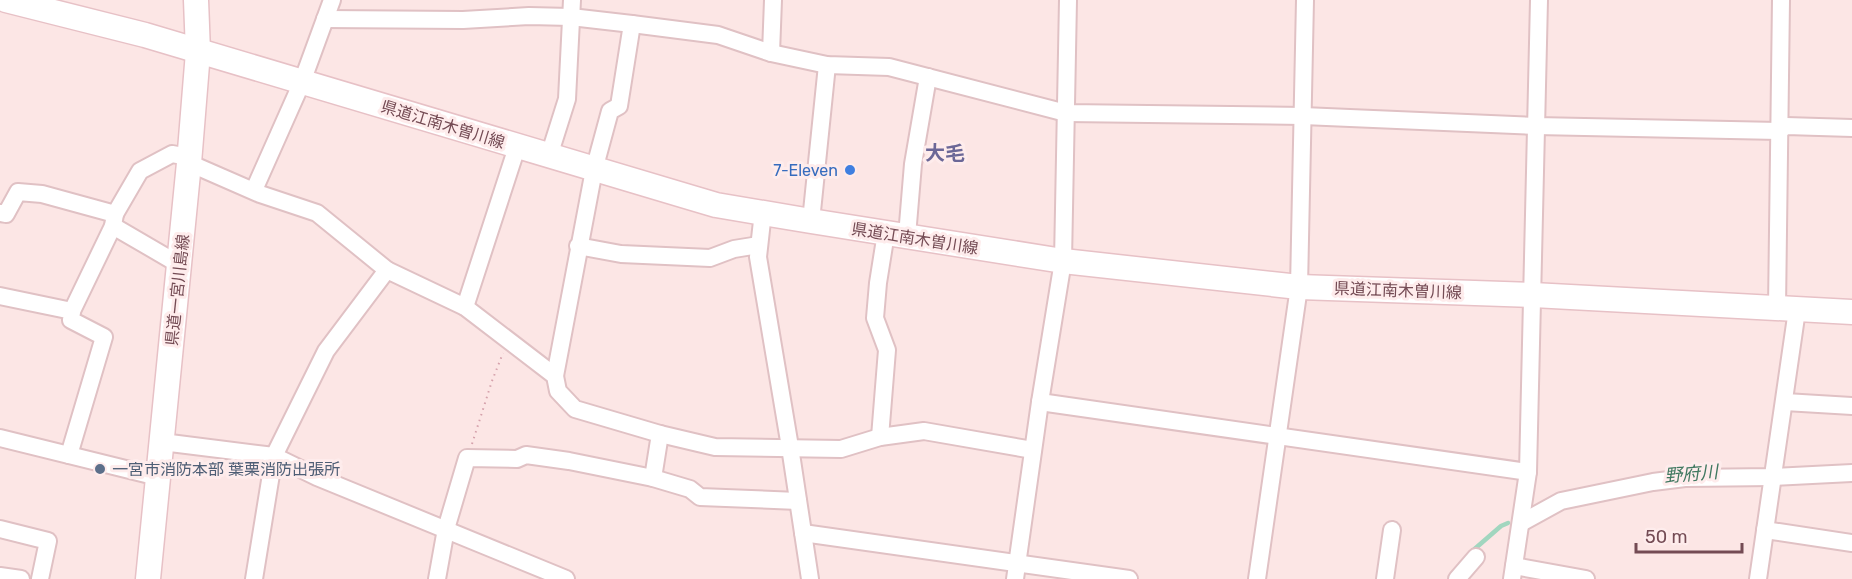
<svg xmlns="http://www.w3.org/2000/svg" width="1852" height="579" viewBox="0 0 1852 579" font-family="Rubik,'Noto Sans JP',sans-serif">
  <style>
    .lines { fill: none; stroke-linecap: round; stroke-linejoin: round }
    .stream { stroke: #a1d6bf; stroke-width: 4.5 }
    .street-casing { stroke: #e0c1c4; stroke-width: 20 }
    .secondary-casing { stroke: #e7c1c6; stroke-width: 27 }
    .path { stroke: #d5a1ab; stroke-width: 2; stroke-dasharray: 1.5 4.5; stroke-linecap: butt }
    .street { stroke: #fff; stroke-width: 16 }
    .secondary { stroke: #fff; stroke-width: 24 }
    .shop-dot { fill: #3f7fe0; stroke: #feecec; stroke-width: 2 }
    .service-dot { fill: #5c6f8a; stroke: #feecec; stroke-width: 2 }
    .labels { text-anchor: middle; stroke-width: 6; stroke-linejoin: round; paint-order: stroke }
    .street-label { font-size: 16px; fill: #744b54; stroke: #feecec }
    .shop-label { font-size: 16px; fill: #366cbe; stroke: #feecec; text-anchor: end }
    .service-label { font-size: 16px; fill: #4e5e75; stroke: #feecec; text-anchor: start }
    .water-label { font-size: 18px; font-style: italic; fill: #407860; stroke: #feecec }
    .quarter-label { font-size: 20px; font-weight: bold; fill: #6b6797; stroke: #feecec }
  </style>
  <rect width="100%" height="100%" fill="#fce6e5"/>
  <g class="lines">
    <polyline class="stream" points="1470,553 1501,526 1508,523"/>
    <defs>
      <g id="street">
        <polyline points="325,19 463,20 529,16 571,17 632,24 718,35 771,53 827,65 889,67 1066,113 1303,116 1536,126 1779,131 1786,126 1852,128"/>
        <polyline points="771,53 773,0"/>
        <polyline points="549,156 567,99 572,0"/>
        <polyline points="189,163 260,194 317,213 387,270 465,307 555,376 558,391 575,409 660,434 715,447 841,449 880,437 924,431 1033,450"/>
        <polyline points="254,190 302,82 332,0"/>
        <polyline points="763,212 758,257 790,447 810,579"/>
        <polyline points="0,213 6,214 18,192 42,194 115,214 140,171 172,154 189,157"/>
        <polyline points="811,221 827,65"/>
        <polyline points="113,226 180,265"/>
        <polyline points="907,236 913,164 928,77"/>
        <polyline points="578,246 621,254 710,258 734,249 759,245"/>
        <polyline points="0,296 72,311 71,320 104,337 69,455"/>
        <polyline points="465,307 517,147"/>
        <polyline points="1777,308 1781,0"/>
        <polyline points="72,311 113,226 115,214"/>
        <polyline points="555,376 594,170 610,111 619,106 632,24"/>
        <polyline points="1040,402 1528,472"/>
        <polyline points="1785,402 1852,406"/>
        <polyline points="880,437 887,350 875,318 878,283 886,233"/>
        <polyline points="0,438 158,477"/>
        <polyline points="162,442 274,456 317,477 566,579"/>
        <polyline points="653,478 660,434"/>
        <polyline points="1521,523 1561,501 1653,482 1685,478 1773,477 1852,473"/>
        <polyline points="0,529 48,541 40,579"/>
        <polyline points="1765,530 1852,543"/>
        <polyline points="803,533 1129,579"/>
        <polyline points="1514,566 1586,579"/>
        <polyline points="0,576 21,579"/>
        <polyline points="254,579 274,456 326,351 387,270"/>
        <polyline points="437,579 446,529 467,458 517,459 526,455 569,461 653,478 690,489 700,497 798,501"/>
        <polyline points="1015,579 1040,402 1063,261 1068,0"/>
        <polyline points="1257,579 1299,287 1305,0"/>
        <polyline points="1385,579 1392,530"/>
        <polyline points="1457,579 1476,557"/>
        <polyline points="1512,579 1528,472 1539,0"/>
        <polyline points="1758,579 1797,310"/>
      </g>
      <g id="secondary">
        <polyline points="6,0 145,35 689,197 716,205 811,221 1063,261 1299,287 1533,295 1852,312"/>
        <polyline points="148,579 189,163 198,52 196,0"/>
      </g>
    </defs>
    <use href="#street" class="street-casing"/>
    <use href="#secondary" class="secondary-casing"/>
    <polyline class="path" points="472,444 492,381 503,353"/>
    <use href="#street" class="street"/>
    <use href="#secondary" class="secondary"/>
  </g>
  <circle class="shop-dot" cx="850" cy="170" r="6"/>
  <circle class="service-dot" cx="100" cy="469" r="6"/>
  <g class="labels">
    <g class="street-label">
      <text transform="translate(443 124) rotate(17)" y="6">県道江南木曽川線</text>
      <text transform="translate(915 238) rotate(9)" y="6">県道江南木曽川線</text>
      <text transform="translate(177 290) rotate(-84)" y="6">県道一宮川島線</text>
      <text transform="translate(1398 290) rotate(2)" y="6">県道江南木曽川線</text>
    </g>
    <g class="shop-label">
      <text x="838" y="176">7-Eleven</text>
    </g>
    <g class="service-label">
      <text x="112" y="475">一宮市消防本部 葉栗消防出張所</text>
    </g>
    <g class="water-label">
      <text transform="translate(1691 474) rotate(-5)" y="6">野府川</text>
    </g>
    <g class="quarter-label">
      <text x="945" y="160">大毛</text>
    </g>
  </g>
  <path d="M1636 543v9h106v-9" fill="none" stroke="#744b54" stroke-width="3"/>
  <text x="1645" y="543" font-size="18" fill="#744b54" stroke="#feecec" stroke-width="4.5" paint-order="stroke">50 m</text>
</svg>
